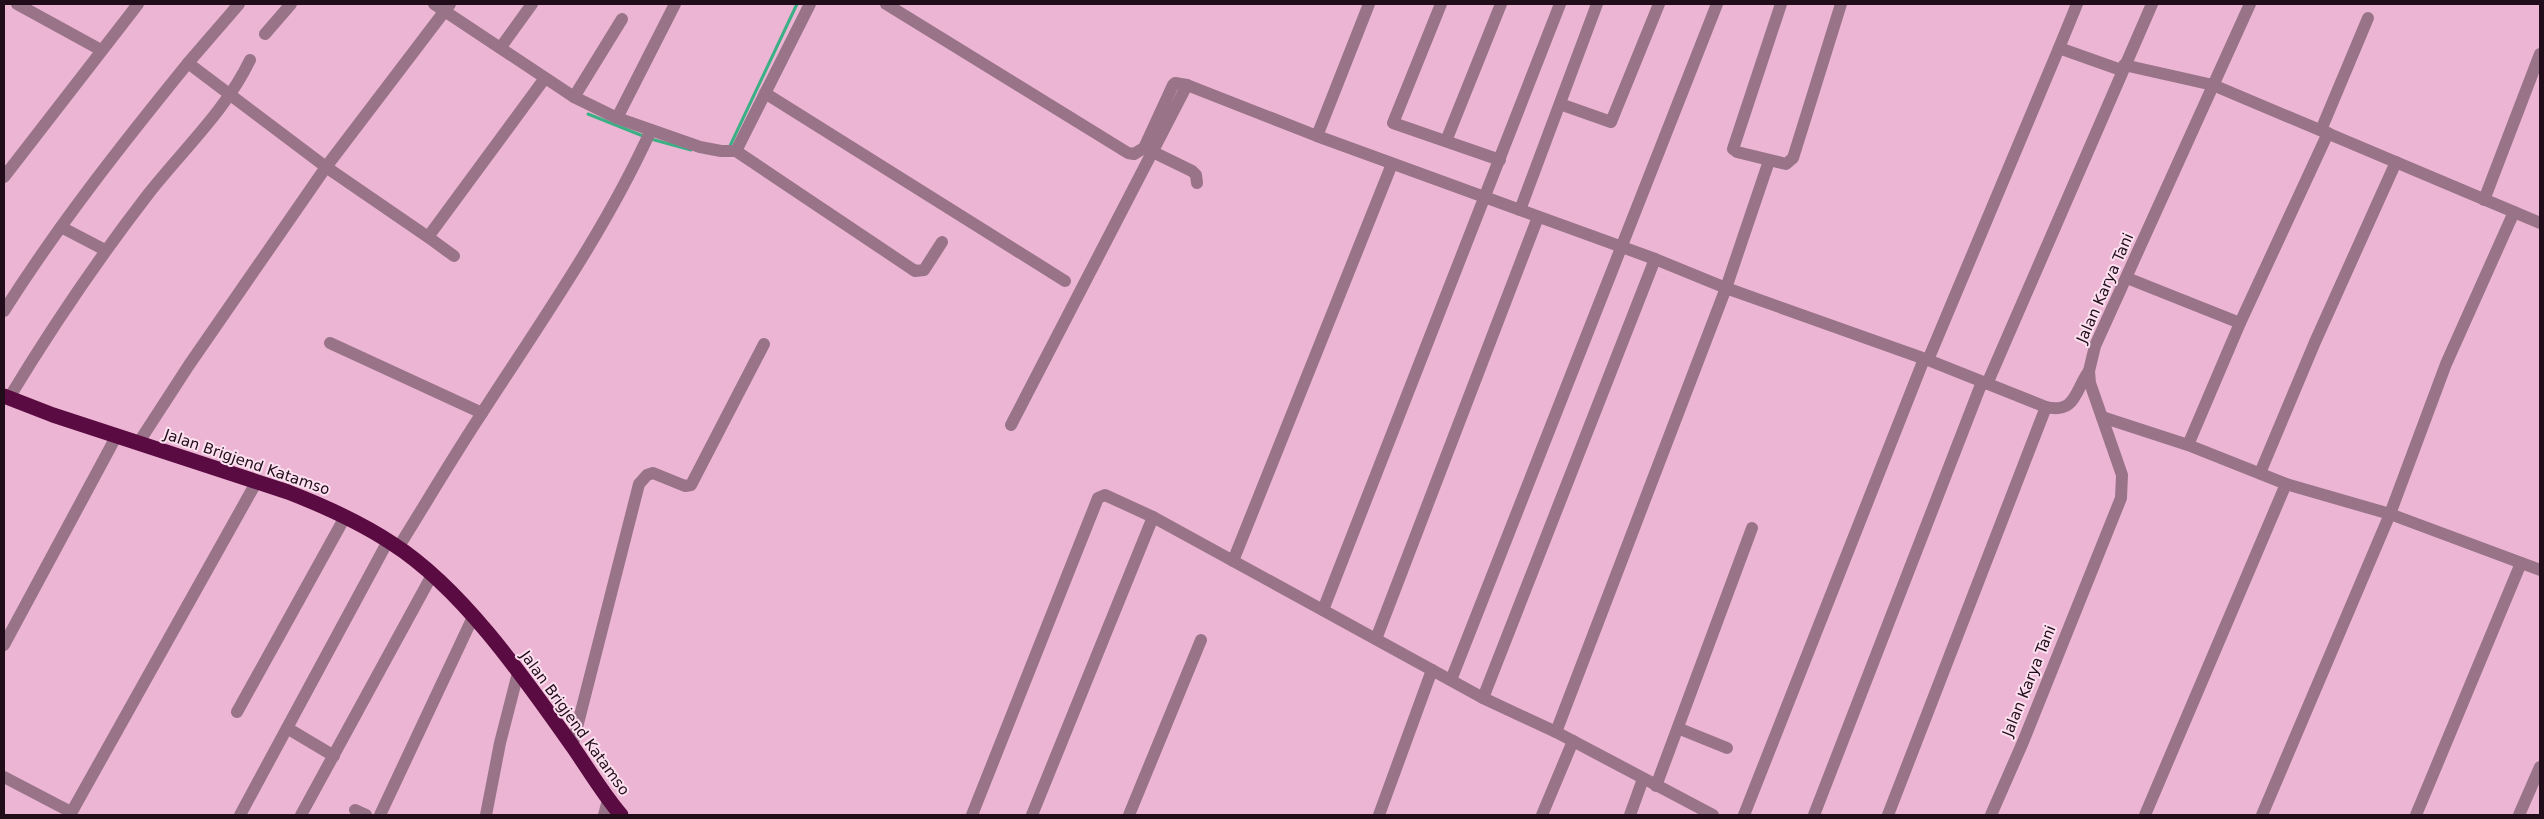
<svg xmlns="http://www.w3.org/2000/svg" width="2544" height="819" viewBox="0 0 2544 819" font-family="'DejaVu Sans',sans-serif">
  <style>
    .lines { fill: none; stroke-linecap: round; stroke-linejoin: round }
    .stream { stroke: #3bb084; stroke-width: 3 }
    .minor { stroke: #997489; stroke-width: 12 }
    .highway { stroke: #5a0b41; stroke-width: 15 }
    .labels { text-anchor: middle; stroke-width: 4; stroke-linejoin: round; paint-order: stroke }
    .street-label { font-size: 15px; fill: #200d19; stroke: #fde0ef }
  </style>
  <rect width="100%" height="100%" fill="#edb5d4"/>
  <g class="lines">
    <g class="stream">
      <polyline points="588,114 643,136"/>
      <polyline points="651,139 691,150"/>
      <polyline points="729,148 797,4"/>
    </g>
    <g class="minor">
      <polyline points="17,4 101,50"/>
      <polyline points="434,4 574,97 617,118 700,147 721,151 736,151 810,4"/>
      <polyline points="886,4 1128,153 1134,154 1144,148 1173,85 1175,83 1187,85"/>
      <polyline points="1441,4 1393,123 1500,160"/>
      <polyline points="1781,4 1733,149 1737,152 1786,164 1793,158 1841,4"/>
      <polyline points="2077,4 2059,48 2121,70"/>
      <polyline points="265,34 291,4"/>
      <polyline points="501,47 532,4"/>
      <polyline points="188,63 239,4"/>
      <polyline points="2124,65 2213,85 2540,223"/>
      <polyline points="765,93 1065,281"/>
      <polyline points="574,97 622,19"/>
      <polyline points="1560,104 1611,122 1659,4"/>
      <polyline points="617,118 675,4"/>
      <polyline points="2321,130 2368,18"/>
      <polyline points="1317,136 1369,4"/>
      <polyline points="1446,141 1501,4"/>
      <polyline points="736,151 915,271 924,270 942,242"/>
      <polyline points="1153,152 1192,171 1196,175 1197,183"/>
      <polyline points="4,177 138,4"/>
      <polyline points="2484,200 2540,54"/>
      <polyline points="1520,210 1597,4"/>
      <polyline points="61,227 105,250"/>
      <polyline points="428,237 454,256"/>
      <polyline points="2127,278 2240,323 2328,133"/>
      <path d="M4 311C59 224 123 143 188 63L326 167 428 237 545 78"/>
      <polyline points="330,343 482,413"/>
      <polyline points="1928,360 2059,48"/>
      <polyline points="1987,384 2152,4"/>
      <path d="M9 398C52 327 98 259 149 193 183 150 226 110 250 60"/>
      <polyline points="2102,417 2188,445 2286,484 2390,514 2540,570"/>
      <polyline points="1011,425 1187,85 1317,136 1655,259 1726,288 1928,360 2046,407"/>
      <polyline points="139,442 189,365 326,167 450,4"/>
      <polyline points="2188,445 2240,323"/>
      <polyline points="2260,473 2315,342 2396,162"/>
      <path d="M398 548C426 503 453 457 482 413 542 320 605 231 651 130"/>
      <polyline points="1233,561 1392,164"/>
      <polyline points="1323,610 1560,4"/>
      <polyline points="1376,639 1538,217"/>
      <polyline points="4,645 117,435"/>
      <polyline points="1451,680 1717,4"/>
      <polyline points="1483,698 1655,259"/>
      <polyline points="237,712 345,517"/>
      <polyline points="287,728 334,756"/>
      <polyline points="1680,729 1727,748"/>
      <polyline points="1556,732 1726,288 1769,161"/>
      <polyline points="572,747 639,484 647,475 653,473 685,486 691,485 764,344"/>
      <polyline points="4,777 71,812"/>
      <polyline points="1656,786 1752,528"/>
      <polyline points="355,810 366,815"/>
      <polyline points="70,815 257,481"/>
      <polyline points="240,815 388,541"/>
      <polyline points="301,815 432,575"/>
      <polyline points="380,815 473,617"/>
      <polyline points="486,815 500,743 518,673"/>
      <polyline points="604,815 608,800"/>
      <polyline points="972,815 1098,498 1105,495 1153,517 1483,698 1556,732 1713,815"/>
      <polyline points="1032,815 1153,517"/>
      <polyline points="1129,815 1201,640"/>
      <polyline points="1379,815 1432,670"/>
      <polyline points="1542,815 1573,741"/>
      <polyline points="1630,815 1643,779"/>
      <polyline points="1744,815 1924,359"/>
      <polyline points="1814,815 1982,382"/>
      <path d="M1888 815 2046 407C2076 414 2075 390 2089 371"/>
      <polyline points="1991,815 2023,742 2121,498 2122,475 2090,383 2089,371 2095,346 2250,4"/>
      <polyline points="2145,815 2286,484"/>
      <polyline points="2262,815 2390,514 2446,364 2514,212"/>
      <polyline points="2416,815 2521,563"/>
      <polyline points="2519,815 2540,767"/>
    </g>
    <path class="highway" d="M4 396 53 415 288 492C324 506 360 522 393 544 463 589 525 679 573 747 589 770 603 794 621 815"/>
  </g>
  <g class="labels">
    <g class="street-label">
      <text transform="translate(2105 288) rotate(-66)" y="5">Jalan Karya Tani</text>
      <text transform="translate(247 462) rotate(19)" y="5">Jalan Brigjend Katamso</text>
      <text transform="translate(2029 681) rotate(-68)" y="5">Jalan Karya Tani</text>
      <text transform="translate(575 723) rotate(54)" y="5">Jalan Brigjend Katamso</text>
    </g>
  </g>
  <rect width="2544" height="819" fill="none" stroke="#200d19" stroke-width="10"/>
</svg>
